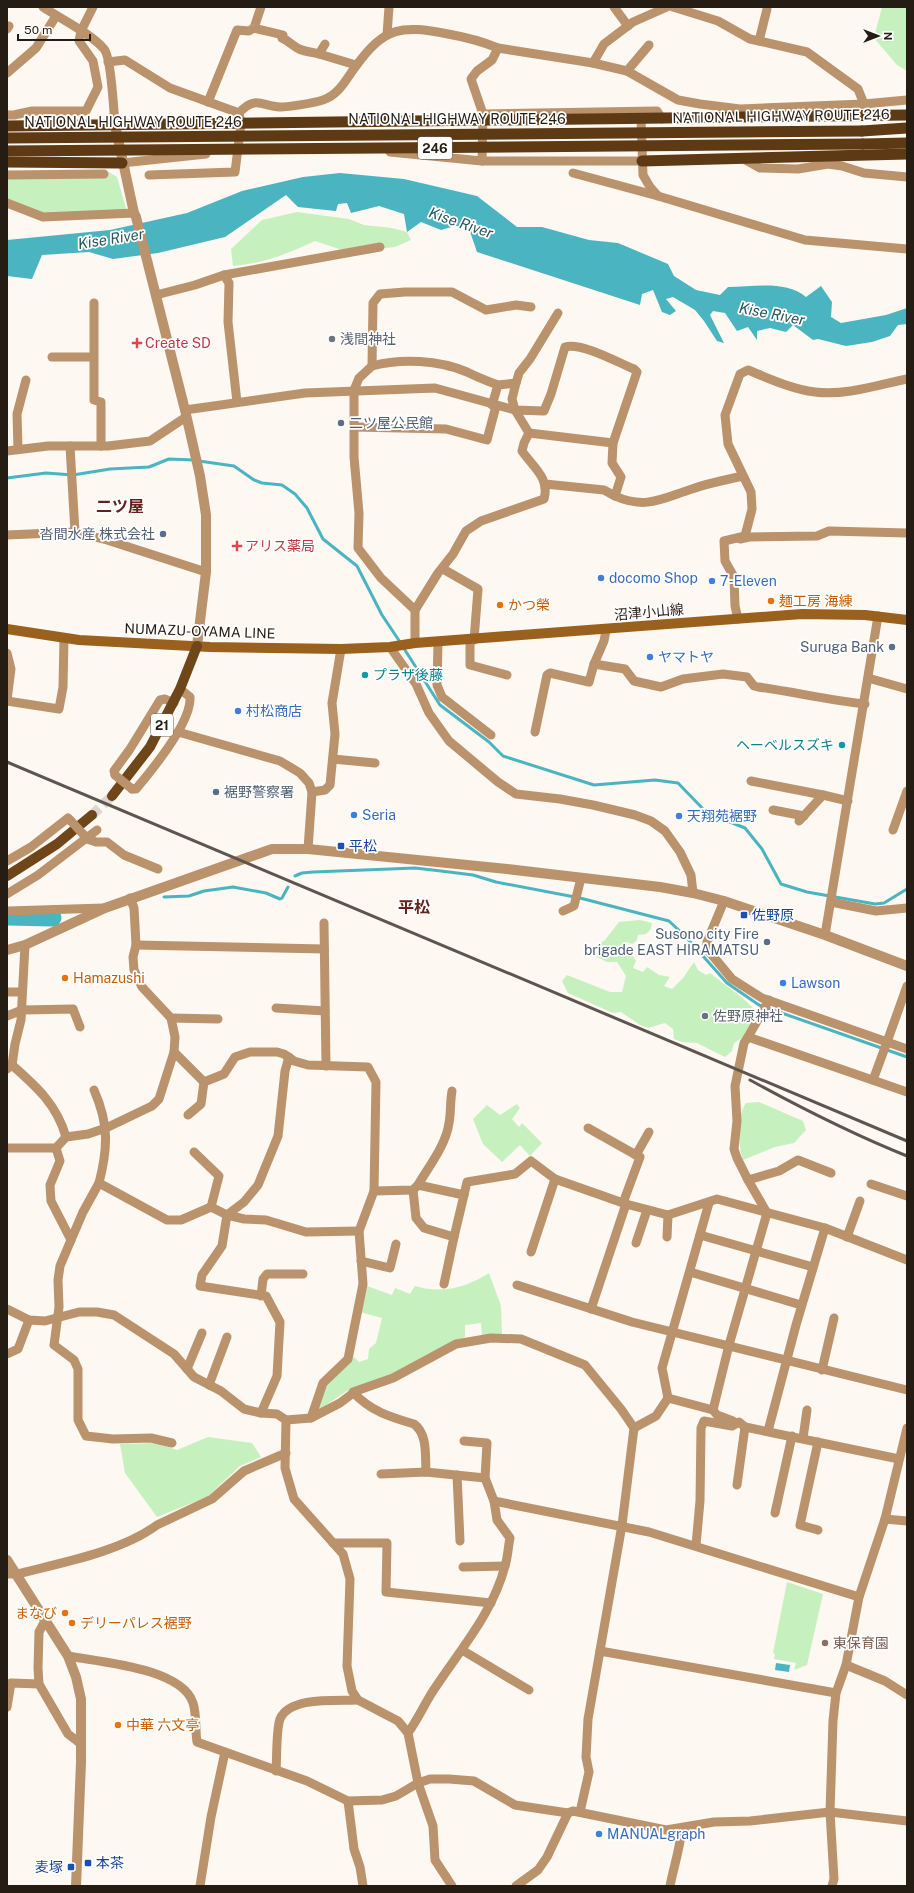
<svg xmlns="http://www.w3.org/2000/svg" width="914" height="1893" viewBox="0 0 914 1893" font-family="'Public Sans','Noto Sans JP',sans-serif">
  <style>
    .green { fill: #c7f0bf }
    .water { fill: #4ab4c0 }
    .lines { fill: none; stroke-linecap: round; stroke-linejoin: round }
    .stream { stroke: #4ab4c0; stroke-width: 3 }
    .river { stroke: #4ab4c0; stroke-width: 17 }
    .primary-tunnel { stroke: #ddd7d1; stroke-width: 10; stroke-dasharray: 10 5; stroke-linecap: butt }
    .minor { stroke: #ba926c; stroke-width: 9 }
    .tertiary { stroke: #ba926c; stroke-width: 10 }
    .secondary { stroke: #99601e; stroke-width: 10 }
    .primary { stroke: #6e4619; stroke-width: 10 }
    .trunk { stroke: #5d3a14; stroke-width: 11 }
    .rail { stroke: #5e564e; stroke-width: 3 }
    .minor-bridge { stroke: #ba926c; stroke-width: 9 }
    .trunk-bridge { stroke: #5d3a14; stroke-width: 11 }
    .worship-dot { fill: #6b7280; stroke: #fff; stroke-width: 1.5 }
    .health-dot { fill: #e0444e; stroke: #fff; stroke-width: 1.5 }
    .service-dot { fill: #5c6f8a; stroke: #fff; stroke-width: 1.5 }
    .shop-dot { fill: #3f7fe0; stroke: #fff; stroke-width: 1.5 }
    .food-dot { fill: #e8710a; stroke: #fff; stroke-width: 1.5 }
    .culture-dot { fill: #0f9aa8; stroke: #fff; stroke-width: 1.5 }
    .transit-dot { fill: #1a4fb4; stroke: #fff; stroke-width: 1.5 }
    .education-dot { fill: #8d6e63; stroke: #fff; stroke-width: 1.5 }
    .labels { text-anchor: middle; stroke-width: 3.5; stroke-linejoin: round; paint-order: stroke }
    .shield { fill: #fff; stroke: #66605a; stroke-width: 1 }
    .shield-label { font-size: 13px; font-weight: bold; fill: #251c13 }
    .street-label { font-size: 14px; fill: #251c13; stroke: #fff }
    .worship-label { font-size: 14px; fill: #5b616d; stroke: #fff; text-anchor: start }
    .health-label { font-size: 14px; fill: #be3a42; stroke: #fff; text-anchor: start }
    .service-label { font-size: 14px; fill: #4e5e75; stroke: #fff; text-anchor: end }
    .shop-label { font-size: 14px; fill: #366cbe; stroke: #fff; text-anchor: start }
    .food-label { font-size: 14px; fill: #c56008; stroke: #fff; text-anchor: start }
    .culture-label { font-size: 14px; fill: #0d838f; stroke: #fff; text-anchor: start }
    .transit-label { font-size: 14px; fill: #164399; stroke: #fff; text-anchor: start }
    .education-label { font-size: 14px; fill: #785e54; stroke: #fff; text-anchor: start }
    .water-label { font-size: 15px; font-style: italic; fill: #28575c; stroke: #fff }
    .quarter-label { font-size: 16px; font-weight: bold; fill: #65201c; stroke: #fff }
  </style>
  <rect width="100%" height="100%" fill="#fdf8f2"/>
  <g class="green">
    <polygon points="882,7 907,7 907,71 897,65 874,38"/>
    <polygon points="7,172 109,172 117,177 126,208 119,213 50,216 7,203"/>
    <path d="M297 212 349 219 364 225 392 228 407 232 411 240 395 247 348 252 315 241C286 254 266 263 233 266L231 249 262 220Z"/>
    <path d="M640 920 652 923 651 929 646 934 638 935 637 940 633 944 625 942 620 946V949L632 955 636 961 633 968 643 972 647 967 659 975 670 977 664 986 672 989 683 978 694 962 698 970 706 975 710 973C725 986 744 996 756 1012 751 1025 747 1037 734 1043L732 1051 725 1057 697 1043 682 1042 674 1039 673 1029 665 1023 648 1028 640 1025 621 1012 613 1013 568 993 562 981 567 975 610 992H622L626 976 617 962H607L597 957 598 945 605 940 619 922Z"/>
    <path d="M759 1102 803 1121 806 1130 794 1143 775 1147 743 1160C738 1146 737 1115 746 1103Z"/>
    <polygon points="517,1104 520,1108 512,1119 519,1127 522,1123 542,1143 530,1156 520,1145 502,1162 483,1144 473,1119 487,1105 500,1115"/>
    <path d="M489 1273 501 1306 502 1335 482 1336 481 1323 465 1325V1337L448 1344 391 1376 347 1391 320 1409 318 1408 327 1382 354 1357 359 1362 368 1359 369 1349 376 1343 382 1318 360 1312 367 1286 392 1295 395 1288 410 1294 415 1286C441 1294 466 1288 489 1273Z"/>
    <polygon points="208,1437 252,1443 261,1457 240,1466 207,1497 157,1517 125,1473 120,1444 156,1443 177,1450"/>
    <polygon points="787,1582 823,1594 807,1665 794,1670 796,1663 774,1659 775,1654 773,1653"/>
  </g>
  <g class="water">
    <path d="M340 173 404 179 477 196 517 227H542L589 240 618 243 668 264 674 276 696 290 720 295 728 287C753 287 786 280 806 297L821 286 832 302 831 317 841 323 886 315 907 308V324L898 325 890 336 872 342 846 346 818 339 813 340 793 325 786 332 770 328 757 331V340L748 327 737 331 725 313 713 311 710 315 724 343 717 341 704 321 695 310 673 297 666 299 676 311 670 315 662 312 653 290 642 294 640 305 477 252 468 226H455L441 230 421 222 407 232 404 214 379 206 351 213 347 203 338 204 336 211 298 207 286 195 225 237 158 253 113 259 89 252 42 255 32 279 7 276V240L110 230 187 213 242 191 303 177Z"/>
    <polygon points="776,1663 790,1665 789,1672 775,1670"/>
  </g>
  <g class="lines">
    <g class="stream">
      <polyline points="199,461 234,466 254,480 262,483 282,485 295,494 307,508 323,539 357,566 382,615 400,642"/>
      <polyline points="7,478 46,473 73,475 110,469 149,467 169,459 194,460"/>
      <polyline points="403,647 440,705 489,742 503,756 594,785 655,780 678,783 707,813 745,828 762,849 781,884 807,892 875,904 884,903 907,889"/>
      <polyline points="295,876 302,873 313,872 415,868 441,871 473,875 496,882 580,898 669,921 686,937 727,983 759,1005 907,1057"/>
      <polyline points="164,897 189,896 204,891 233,887 266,893 280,899 282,898 288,887"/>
    </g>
    <polyline class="river" points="7,917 53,918"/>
    <polyline class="primary-tunnel" points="92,815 112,796"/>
    <g class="minor">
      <path d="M43 7C59 18 92 34 104 49 111 56 114 113 115 125"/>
      <polyline points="614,7 628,26"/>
      <polyline points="673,7 718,21 750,39 807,52 858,89 864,104"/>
      <path d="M254 28 283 35 282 38C289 41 293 46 299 49 306 52 312 52 319 54L325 44"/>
      <polyline points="7,29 9,26"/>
      <polyline points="387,35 389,7"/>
      <polyline points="759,41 767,9"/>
      <polyline points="319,54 356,65"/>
      <polyline points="108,62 125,60 170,88 239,113"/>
      <polyline points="593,63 604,44 633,22 667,7"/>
      <polyline points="627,71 649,45"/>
      <polyline points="7,73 36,48 56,16"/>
      <polyline points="208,102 237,30 249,31 254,28 261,7"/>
      <polyline points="483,114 657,111 662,119"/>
      <polyline points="7,115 14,115 32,111 86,111 98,87 93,61 79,41 81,31 93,7"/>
      <polyline points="641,119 643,175 650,187 658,196 805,240 907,249"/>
      <polyline points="390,152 482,161 642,161"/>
      <polyline points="742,158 760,168 798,169 828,164 842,166 864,173 907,177"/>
      <polyline points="482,161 483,114 471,79 477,71 492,60 498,48"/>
      <polyline points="122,163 206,154"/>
      <polyline points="573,173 658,196"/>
      <polyline points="7,175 104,174"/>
      <path d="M149 175 235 172 241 124 239 113C255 95 262 106 280 107 290 107 313 103 323 100 339 95 346 79 356 66 385 26 402 25 448 34 465 37 481 41 498 48L593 63 627 71 678 100 700 104 740 109 864 104 907 100"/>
      <polyline points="7,203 43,217 134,213"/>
      <polyline points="224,275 380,247"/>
      <polyline points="156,295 195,285 224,275 229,283 228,322 237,402"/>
      <polyline points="94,303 94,400 101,402 101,446"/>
      <polyline points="52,357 93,357"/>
      <path d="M372 366C401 358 439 360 467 372 477 377 487 381 498 385L492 405"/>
      <polyline points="498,385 516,383 519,373 530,359 558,313"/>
      <path d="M185 410 305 393 435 388 515 410 544 411 551 394 565 347C581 342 617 362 634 369L637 372 613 443 612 463 621 477 615 496 604 490 545 484"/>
      <polyline points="355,427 446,429 487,440 496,406"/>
      <polyline points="529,433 613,443"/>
      <polyline points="70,446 75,532"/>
      <polyline points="18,449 17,414 26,380"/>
      <polyline points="7,451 48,446 108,446 150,441 186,417"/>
      <path d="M615 496C646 510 663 498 692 489 708 483 726 480 743 476"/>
      <polyline points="7,535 75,532 107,540 206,572"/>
      <polyline points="740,539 749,537 817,536 829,531 907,533"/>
      <polyline points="443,569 478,589 474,640"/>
      <path d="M415 610 438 573 453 554 466 531 481 521 544 499C550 478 533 467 522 451L524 443 529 433 515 410 512 399 516 383"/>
      <path d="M738 619 735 606 734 577 725 561 724 541 745 536 752 509 751 492 728 444 725 415 740 374 748 370C770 379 792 389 815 392 845 396 878 385 907 379"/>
      <path d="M606 630 604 641 594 664 625 669 634 681 661 687 683 679 723 674 747 677 754 686 758 687C794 692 829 700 865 704"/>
      <polyline points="470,640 470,665 507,675"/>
      <polyline points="415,643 415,610 381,578 358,548 359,513 354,457 354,390 359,378 372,366 373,303 380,294 405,292 452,292 486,310 516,305 531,307"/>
      <polyline points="438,643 437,685 442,697 491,735"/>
      <polyline points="390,647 416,684 429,713 449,741 498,782 516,794 560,799 593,805 635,815 651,821 665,831 680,852 691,875 693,893"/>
      <polyline points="7,653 11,669 7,700"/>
      <polyline points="868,678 907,689"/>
      <polyline points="7,701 59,709 63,687 64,638"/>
      <polyline points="178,732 280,761 300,773 309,783 312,792 308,849"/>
      <polyline points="535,732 547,675 550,673 589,682 594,664"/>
      <polyline points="333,759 375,763"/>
      <polyline points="115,775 114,771 130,749 160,700 165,699 174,703"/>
      <polyline points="751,781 823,795 848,801"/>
      <path d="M132 789H136C152 770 192 722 190 697L180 689"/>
      <polyline points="312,792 325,790 330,785 335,734 332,703 341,649"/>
      <polyline points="773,810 804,816"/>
      <polyline points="799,821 823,795"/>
      <polyline points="893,830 907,791"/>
      <polyline points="84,835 87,839 96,842 107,842 124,855 158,869"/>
      <polyline points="7,861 31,847 68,818 71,821"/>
      <polyline points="7,894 38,875 97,830"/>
      <polyline points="724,901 707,942 707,949 732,979 762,998 887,1042 907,986"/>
      <polyline points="831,902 876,911 907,908"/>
      <polyline points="8,911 104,908"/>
      <polyline points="563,911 574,906 581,878"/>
      <polyline points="324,923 326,1066"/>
      <polyline points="825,935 878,616"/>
      <polyline points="136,945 324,949"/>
      <polyline points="7,992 22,992"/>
      <polyline points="769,1000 748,1037 907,1092"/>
      <polyline points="276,1008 325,1011"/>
      <polyline points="7,1016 22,1010 73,1009 80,1027"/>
      <polyline points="171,1018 218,1019"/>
      <polyline points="174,1052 204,1082 224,1074 235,1057 250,1052 277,1052 284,1054 294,1061 308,1065 368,1067 376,1082 374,1191 359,1231 363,1284 348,1359 323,1383 311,1418"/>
      <polyline points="12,1065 15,1044 21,1020 25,945"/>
      <path d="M7 1069 12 1065C37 1087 57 1105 66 1137L56 1148H7"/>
      <polyline points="873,1080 887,1042 907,1049"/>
      <path d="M94 1090C109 1124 108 1148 99 1183L167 1220H181L211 1207 227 1215 244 1202 258 1185 278 1136 285 1071 289 1057"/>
      <polyline points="188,1115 201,1104 204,1082"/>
      <polyline points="588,1128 636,1155"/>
      <polyline points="66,1137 88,1134 106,1128 152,1106 159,1099 174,1052 175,1037 171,1018 142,987 134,970 133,957 136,945 134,908 130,898"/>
      <polyline points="56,1148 60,1161 50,1185 51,1201 71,1240 60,1266 58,1280 59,1307 54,1345 74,1360 78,1369 78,1420 86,1436 113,1439 151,1438 172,1443"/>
      <polyline points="194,1152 219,1176 211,1207"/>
      <polyline points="748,1180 779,1171 798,1160 831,1173"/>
      <polyline points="871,1184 907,1196"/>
      <path d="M418 1185C429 1166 446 1145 449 1123 451 1113 450 1102 452 1091"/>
      <polyline points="413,1190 416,1218 424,1228 454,1237 444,1284"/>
      <polyline points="374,1191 413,1190 418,1185 464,1195 467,1182 515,1174 531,1161 555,1179 626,1204 668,1215 717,1199 825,1228 907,1260"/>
      <polyline points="623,1203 640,1157 636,1155 649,1132"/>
      <polyline points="700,1235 813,1267"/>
      <polyline points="454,1237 464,1195"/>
      <polyline points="667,1237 668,1215"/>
      <polyline points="847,1237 860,1201"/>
      <polyline points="71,1240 83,1212 99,1183"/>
      <polyline points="636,1243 647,1210"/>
      <polyline points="531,1252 555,1179"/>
      <polyline points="361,1261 390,1268 396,1244"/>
      <polyline points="690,1272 801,1305"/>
      <polyline points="517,1285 632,1322 907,1390"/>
      <polyline points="261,1296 263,1279 267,1274 303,1274"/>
      <polyline points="7,1309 29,1320 45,1321 79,1312 97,1312 114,1315 174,1354 194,1377 221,1391 244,1409 261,1413 277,1414 286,1420 285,1468 294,1499 343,1554 350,1579 347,1666 352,1691 358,1700 398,1721 408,1733 418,1783 433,1826 435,1860 452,1886"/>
      <polyline points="591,1309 626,1204"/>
      <polyline points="7,1354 18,1349 29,1320"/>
      <polyline points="187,1369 202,1333"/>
      <polyline points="822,1370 834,1318"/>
      <polyline points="209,1385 227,1337"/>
      <path d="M353 1392C370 1411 390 1417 414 1424 428 1434 425 1457 426 1472"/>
      <polyline points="668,1398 713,1410 717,1415 733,1421"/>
      <polyline points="713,1410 729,1345 767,1213 748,1180 737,1158 734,1149 737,1121 735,1086 744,1043 748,1037"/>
      <polyline points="261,1413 277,1376 280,1322 266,1296 200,1286 202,1275 222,1246 227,1215 244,1219 266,1220 306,1232 359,1231"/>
      <polyline points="286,1420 311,1418 340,1403 356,1391 393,1378 456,1344 491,1338 521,1339 585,1365 621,1409 634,1428 622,1525 588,1719 586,1757 589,1772 580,1812"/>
      <polyline points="634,1428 656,1416 668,1398 662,1368 709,1203"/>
      <polyline points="768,1431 796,1325 825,1228"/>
      <polyline points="803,1438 807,1410"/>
      <polyline points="464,1441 487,1443 485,1478"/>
      <polyline points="818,1442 800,1525 818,1530"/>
      <path d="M381 1474 426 1472 485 1478 494 1501 497 1520 510 1538C508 1547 508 1557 505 1566 493 1613 459 1651 433 1691 424 1705 418 1719 408 1733"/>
      <polyline points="457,1475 460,1541"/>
      <polyline points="737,1485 745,1427"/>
      <polyline points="494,1501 649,1532 859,1597"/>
      <polyline points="775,1513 792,1436"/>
      <polyline points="885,1519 907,1521"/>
      <polyline points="333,1543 387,1543 386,1592 491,1603"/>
      <polyline points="696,1545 700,1501 701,1428 704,1421 732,1426 739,1422 745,1427 899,1459"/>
      <polyline points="463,1567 505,1566"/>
      <path d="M7 1574H17C60 1563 121 1552 157 1525L212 1499 244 1471 286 1453"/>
      <polyline points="45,1621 39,1632 38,1668 39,1684 68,1734 81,1744"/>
      <polyline points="462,1650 529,1690"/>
      <polyline points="600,1651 836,1693"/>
      <path d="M68 1656C100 1662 182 1668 193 1703 197 1715 195 1730 197 1742L307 1781 348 1801 382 1800 396 1796 418 1783 430 1779H449L474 1781 515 1805 568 1813"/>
      <polyline points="846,1665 885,1681 907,1695"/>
      <polyline points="7,1707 11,1683 39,1684"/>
      <path d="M276 1771C277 1759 276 1730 280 1719 290 1696 337 1701 358 1700"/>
      <polyline points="348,1801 354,1849 360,1867 363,1886"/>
      <polyline points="200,1886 211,1817 225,1752"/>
      <polyline points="516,1886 538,1870 547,1857 568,1813 573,1811 666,1830 714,1822 750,1821 830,1812 907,1821"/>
      <path d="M670 1886C674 1866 680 1848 682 1828"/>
      <polyline points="832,1886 834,1879 830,1812 833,1721 836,1693 846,1665 859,1597 885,1519 907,1428"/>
    </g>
    <g class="tertiary">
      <polyline points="115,125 134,213 136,217 185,410 200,476 206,515 206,572 197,646"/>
      <polyline points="7,950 25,945 105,908 272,849 308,849 507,869 660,887 693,893 724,901 825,935 907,966"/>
      <polyline points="7,1560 68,1656 76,1677 81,1699 81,1762 76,1886"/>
    </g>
    <polyline class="secondary" points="7,629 79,640 210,647 341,649 390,647 415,643 802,614 865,615 907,620"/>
    <g class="primary">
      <polyline points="112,796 150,747 180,689 197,646"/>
      <polyline points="7,876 57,844 92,815"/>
    </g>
    <g class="trunk">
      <polyline points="7,126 907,115"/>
      <polyline points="862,131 907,128"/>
      <polyline points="863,144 907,143"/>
      <polyline points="642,161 907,154"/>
      <polyline points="7,162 122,163"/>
    </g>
    <g class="rail">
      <polyline points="7,762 907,1141"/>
      <path d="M750 1080C801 1108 852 1134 907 1156"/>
    </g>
    <g class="minor-bridge">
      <polyline points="115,775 132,789"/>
      <polyline points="71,821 83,834"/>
    </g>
    <g class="trunk-bridge">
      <polyline points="7,138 862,131"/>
      <polyline points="7,151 863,144"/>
    </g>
  </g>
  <g class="worship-dot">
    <circle cx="332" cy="339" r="4"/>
    <circle cx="705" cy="1016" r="4"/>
  </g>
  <g class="health-dot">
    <path d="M135 337h4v4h4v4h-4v4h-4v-4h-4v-4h4z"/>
    <path d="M235 540h4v4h4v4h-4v4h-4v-4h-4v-4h4z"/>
  </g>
  <g class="service-dot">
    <circle cx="341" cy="423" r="4"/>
    <circle cx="163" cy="534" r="4"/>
    <circle cx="892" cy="647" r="4"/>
    <circle cx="216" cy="792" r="4"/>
    <circle cx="767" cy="942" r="4"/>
  </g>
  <g class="shop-dot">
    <circle cx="601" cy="578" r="4"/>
    <circle cx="712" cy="581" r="4"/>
    <circle cx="650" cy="657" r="4"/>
    <circle cx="238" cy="711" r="4"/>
    <circle cx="354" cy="815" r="4"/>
    <circle cx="679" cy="816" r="4"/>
    <circle cx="783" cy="983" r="4"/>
    <circle cx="599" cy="1834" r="4"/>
  </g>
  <g class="food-dot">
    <circle cx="771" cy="601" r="4"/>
    <circle cx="500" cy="605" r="4"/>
    <circle cx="65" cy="978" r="4"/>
    <circle cx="65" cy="1613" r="4"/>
    <circle cx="72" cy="1623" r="4"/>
    <circle cx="118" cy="1725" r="4"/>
  </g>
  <g class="culture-dot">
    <circle cx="365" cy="675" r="4"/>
    <circle cx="842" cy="745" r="4"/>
  </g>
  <g class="transit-dot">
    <rect x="337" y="842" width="8" height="8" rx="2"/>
    <rect x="740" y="911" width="8" height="8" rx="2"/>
    <rect x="84" y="1859" width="8" height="8" rx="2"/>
    <rect x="67" y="1863" width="8" height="8" rx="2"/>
  </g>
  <circle class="education-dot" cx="825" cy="1643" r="4"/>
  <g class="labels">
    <g class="shield">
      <rect x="418" y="137" width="34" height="22" rx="3"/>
      <rect x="151" y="714" width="22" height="22" rx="3"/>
    </g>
    <g class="shield-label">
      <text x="435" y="153">246</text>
      <text x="162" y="730">21</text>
    </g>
    <g class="street-label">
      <text transform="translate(781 116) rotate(-1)" y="5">NATIONAL HIGHWAY ROUTE 246</text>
      <text x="457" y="124">NATIONAL HIGHWAY ROUTE 246</text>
      <text x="133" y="127">NATIONAL HIGHWAY ROUTE 246</text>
      <text transform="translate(649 612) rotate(-5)" y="5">沼津小山線</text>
      <text transform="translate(200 631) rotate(2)" y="5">NUMAZU-OYAMA LINE</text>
    </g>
    <g class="worship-label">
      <text x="340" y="344">浅間神社</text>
      <text x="713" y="1021">佐野原神社</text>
    </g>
    <g class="health-label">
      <text x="145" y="348">Create SD</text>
      <text x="245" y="551">アリス薬局</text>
    </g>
    <g class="service-label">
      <text x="349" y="428" text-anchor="start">二ツ屋公民館</text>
      <text x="155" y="539">沓間水産 株式会社</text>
      <text x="884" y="652">Suruga Bank</text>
      <text x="224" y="797" text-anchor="start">裾野警察署</text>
      <text x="759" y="939">Susono city Fire<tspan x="759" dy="16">brigade EAST HIRAMATSU</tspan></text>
    </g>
    <g class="shop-label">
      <text x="609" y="583">docomo Shop</text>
      <text x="720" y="586">7-Eleven</text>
      <text x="658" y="662">ヤマトヤ</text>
      <text x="246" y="716">村松商店</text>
      <text x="362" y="820">Seria</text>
      <text x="687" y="821">天翔苑裾野</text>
      <text x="791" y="988">Lawson</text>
      <text x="607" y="1839">MANUALgraph</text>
    </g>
    <g class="food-label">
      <text x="779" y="606">麺工房 海練</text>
      <text x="508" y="610">かつ榮</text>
      <text x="73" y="983">Hamazushi</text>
      <text x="57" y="1618" text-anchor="end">まなび</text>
      <text x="80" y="1628">デリーパレス裾野</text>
      <text x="126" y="1730">中華 六文亭</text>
    </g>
    <g class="culture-label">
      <text x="373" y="680">プラザ後藤</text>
      <text x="834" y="750" text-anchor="end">ヘーベルスズキ</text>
    </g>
    <g class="transit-label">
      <text x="349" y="851">平松</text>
      <text x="752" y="920">佐野原</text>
      <text x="96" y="1868">本茶</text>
      <text x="63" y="1872" text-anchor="end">麦塚</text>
    </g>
    <g class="education-label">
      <text x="833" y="1648">東保育園</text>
    </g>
    <g class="water-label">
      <text transform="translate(461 223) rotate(19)" y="5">Kise River</text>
      <text transform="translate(111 239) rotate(-9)" y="5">Kise River</text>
      <text transform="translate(772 314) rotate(11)" y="5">Kise River</text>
    </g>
    <g class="quarter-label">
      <text x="120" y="512">二ツ屋</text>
      <text x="414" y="913">平松</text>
    </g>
  </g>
  <rect width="914" height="1893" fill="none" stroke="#251c13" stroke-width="16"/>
  <g transform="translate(878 36) rotate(90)" stroke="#ffffff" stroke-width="3" paint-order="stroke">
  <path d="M0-3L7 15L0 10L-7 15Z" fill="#251c13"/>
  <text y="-6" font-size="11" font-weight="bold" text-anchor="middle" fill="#251c13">N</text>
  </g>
  <path d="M18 34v6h72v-6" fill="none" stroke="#251c13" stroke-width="2"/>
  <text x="24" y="34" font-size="12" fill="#251c13" stroke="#ffffff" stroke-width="3" paint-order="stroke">50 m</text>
</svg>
